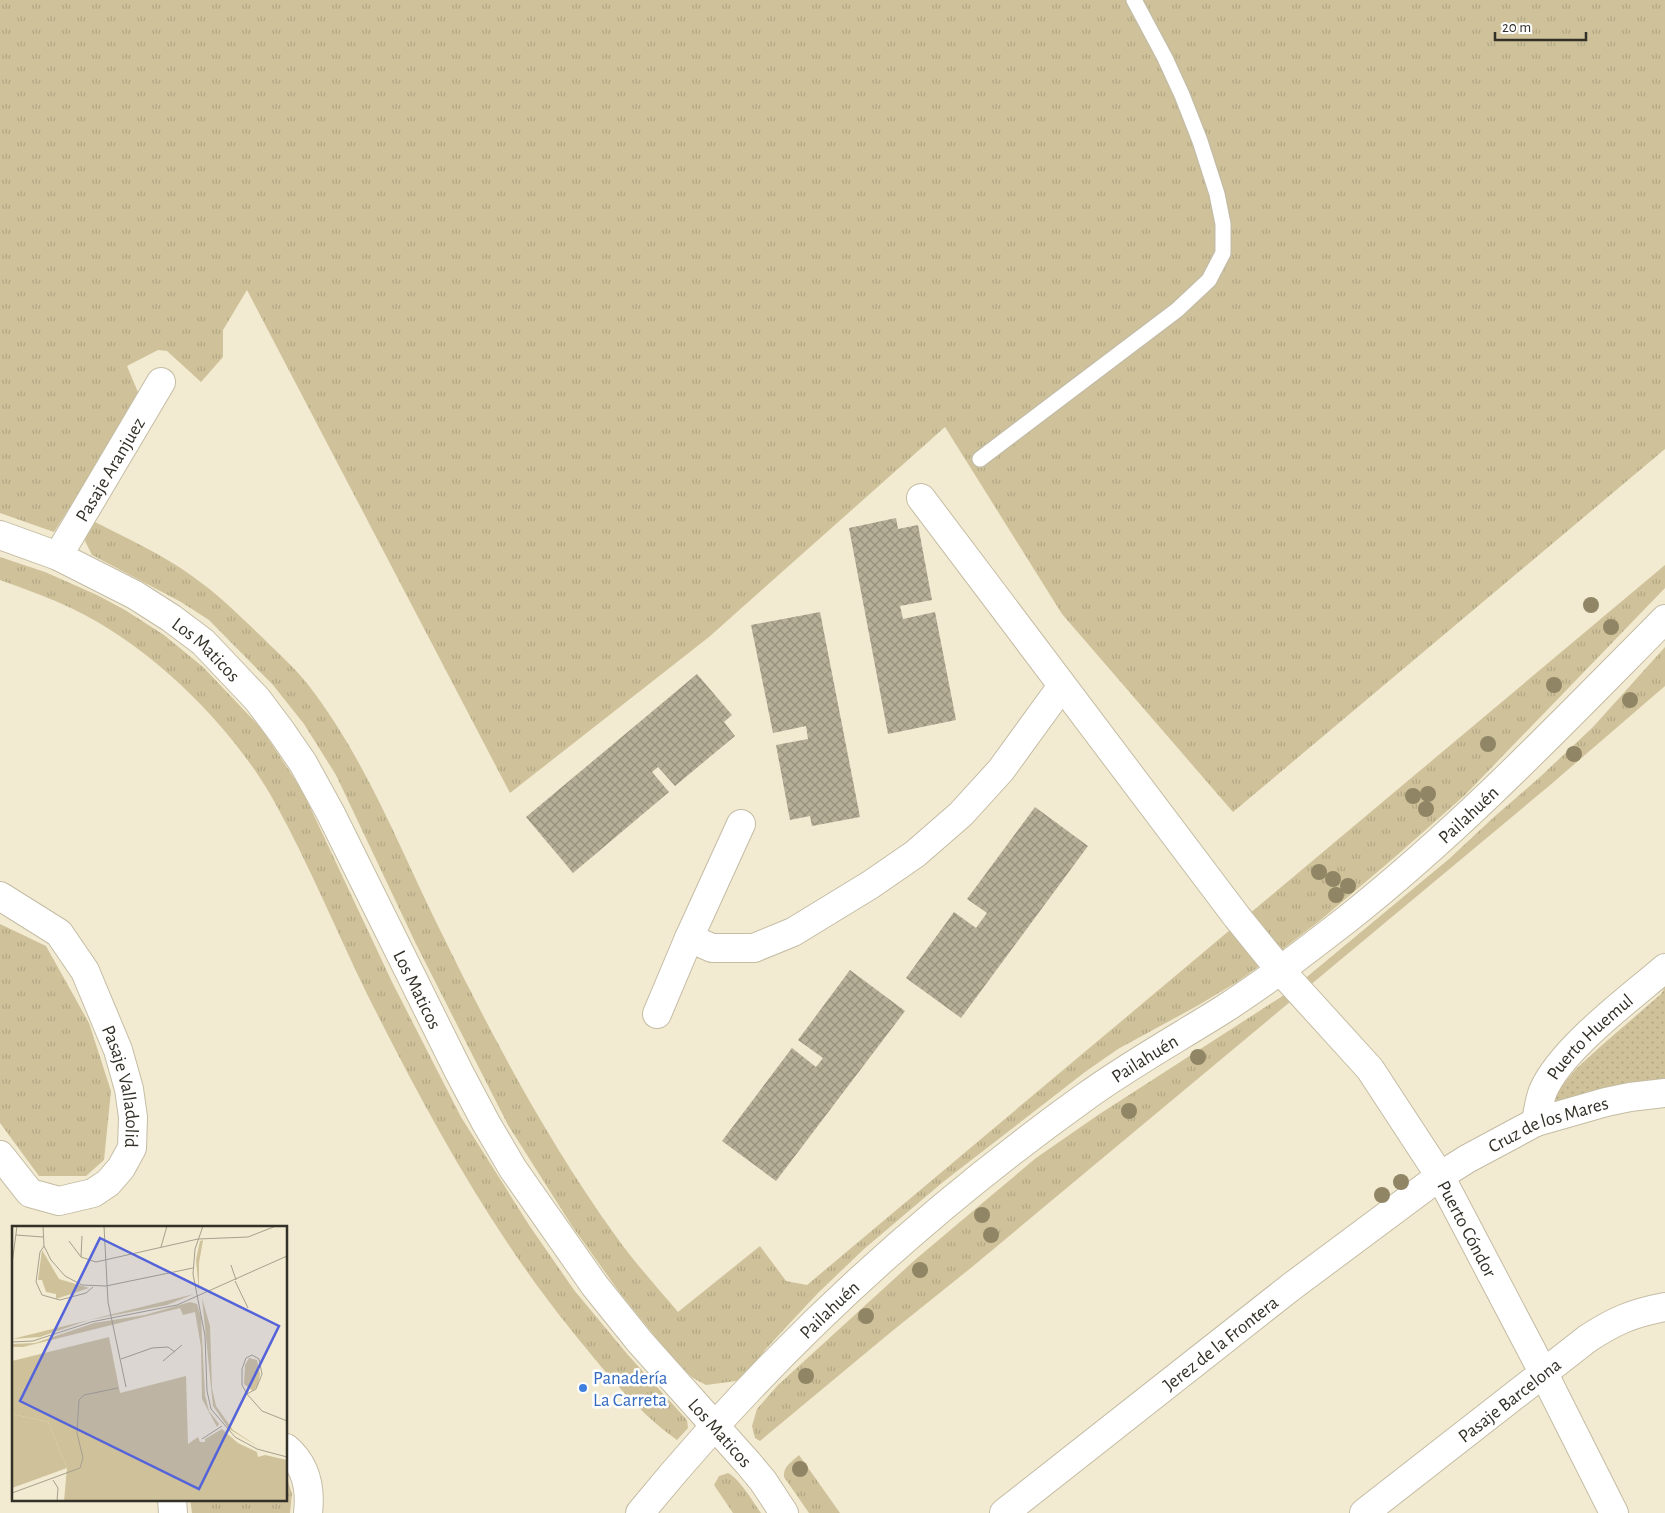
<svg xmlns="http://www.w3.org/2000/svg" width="1665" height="1513" viewBox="0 0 1665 1513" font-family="'Alegreya Sans',sans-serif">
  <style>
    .grass { fill: url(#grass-tufts) }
    .park { fill: url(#park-dots) }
    .building { fill: url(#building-cross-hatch) }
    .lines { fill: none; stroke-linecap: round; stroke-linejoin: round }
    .service-casing { stroke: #c4bca4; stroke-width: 18 }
    .minor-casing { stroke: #c4bca4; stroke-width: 30 }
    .service { stroke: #fff; stroke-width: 15 }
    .minor { stroke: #fff; stroke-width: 28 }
    .tree { fill: #908564 }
    .shop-dot { fill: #3f7fe0; stroke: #fff; stroke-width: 2 }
    .labels { text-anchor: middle; stroke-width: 5; stroke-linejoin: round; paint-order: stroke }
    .street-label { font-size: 19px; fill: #333027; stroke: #fff }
    .shop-label { font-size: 19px; fill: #366cbe; stroke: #fff; text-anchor: start }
    .inset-road { fill: none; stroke: #a6a08d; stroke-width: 1 }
    .view { fill: #5463d9; fill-opacity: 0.15; stroke: #5463d9; stroke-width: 2.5 }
    .inset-edge { fill: none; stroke: #333027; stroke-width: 2.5 }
  </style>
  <defs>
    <pattern id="grass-tufts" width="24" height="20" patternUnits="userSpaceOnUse" patternTransform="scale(1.25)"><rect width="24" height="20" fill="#cfc29a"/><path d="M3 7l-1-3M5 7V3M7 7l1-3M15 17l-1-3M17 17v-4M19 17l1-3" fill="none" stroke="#b2a785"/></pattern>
    <pattern id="park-dots" width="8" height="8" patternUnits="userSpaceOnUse" patternTransform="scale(1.25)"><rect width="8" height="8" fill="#cfc29a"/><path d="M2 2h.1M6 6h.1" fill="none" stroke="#b2a785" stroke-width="1.8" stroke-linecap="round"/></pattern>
    <pattern id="building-cross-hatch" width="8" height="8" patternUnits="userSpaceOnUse" patternTransform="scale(1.25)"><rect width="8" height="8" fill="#b7af98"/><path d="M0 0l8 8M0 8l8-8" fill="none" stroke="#958f7c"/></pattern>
  </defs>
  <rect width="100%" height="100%" fill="#f2ead1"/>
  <g class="grass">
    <polygon points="0,0 1665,0 1665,449 1233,812 1062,614 945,427 709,637 510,793 247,290 223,330 223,357 201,382 167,351 158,350 127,366 140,397 54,532 0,513"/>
    <path d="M95 522C128 539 162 554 192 576 218 594 241 617 264 639 279 654 296 669 309 686 367 761 400 850 442 934 493 1038 547 1140 615 1235 634 1262 657 1287 678 1312L760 1246 786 1281 807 1285 1665 565V588L1465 795 1395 857 1323 918 1278 953 1237 982 1197 1006 1118 1049 1085 1072 943 1182 864 1249 818 1293 789 1324 765 1350 752 1369 736 1381 706 1385 693 1378 678 1365 620 1293 572 1226 508 1125 416 944 336 775 304 724 273 685 209 620 181 602 92 555 85 541 87 532Z"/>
    <path d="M0 557 45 572 97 595 125 610 164 635 203 667 261 728 302 790 392 982 461 1117 529 1225 574 1290 628 1355 687 1420 688 1428 677 1440C634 1409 601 1367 568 1326 487 1225 425 1109 367 994 336 930 309 864 274 801 232 726 151 646 73 609 50 598 25 589 0 580Z"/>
    <polygon points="1665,647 1665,686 1549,786 972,1267 891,1332 760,1441 755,1438 752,1426 757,1409 778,1385 916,1259 992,1195 1036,1158 1098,1115 1281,997 1302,981 1449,859 1494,817 1540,777 1593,727"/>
    <polygon points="0,924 46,946 89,1023 111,1091 104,1160 86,1176 39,1176 0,1123"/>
    <path d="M799 1455 840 1513H809L784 1477C783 1466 792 1462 799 1455Z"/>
    <path d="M728 1473C740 1479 753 1502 761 1513H733L714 1485 719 1476Z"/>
    <polygon points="286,1475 292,1494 290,1513 192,1513 190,1499 286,1499"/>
  </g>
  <polygon class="park" points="1665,987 1665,1085 1555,1105 1552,1100 1553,1096 1576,1069 1601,1046 1661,994"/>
  <g class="building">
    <polygon points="896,518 898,529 918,525 932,600 900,606 903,619 935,612 956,720 888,734 849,528"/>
    <polygon points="820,612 860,817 812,826 810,816 790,820 776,745 808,739 806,726 773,733 751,625"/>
    <polygon points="697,674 732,715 724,722 735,736 675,786 658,767 652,772 669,792 573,873 526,817"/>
    <polygon points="1035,807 1088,846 961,1018 906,978 954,912 976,928 987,913 967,899"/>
    <polygon points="850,970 905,1011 776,1181 722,1141 792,1048 816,1067 823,1058 798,1040"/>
  </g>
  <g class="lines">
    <defs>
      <polyline id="service" points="980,459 1177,310 1209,280 1223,253 1223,224 1217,194 1200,141 1182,95 1165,58 1134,0"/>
      <g id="minor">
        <path id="s1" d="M921 498 1237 917 1280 970 1370 1069 1440 1176 1543 1372 1614 1513"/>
        <path id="s2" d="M0 535 58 556 135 595 171 618 203 642 257 699 281 731 303 763 331 814 459 1072 486 1123 513 1169 595 1286 640 1342 748 1463 763 1481 784 1513"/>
        <path id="s3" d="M58 556 161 382"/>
        <path id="s4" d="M0 896 59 933 85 971 118 1050 129 1089 133 1117 132 1148 121 1168 108 1183 93 1193 59 1201 30 1193 0 1155"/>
        <polyline points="689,938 712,948 754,948 793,932 870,885 915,854 961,814 1001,770 1062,686"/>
        <polyline points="657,1014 689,938 741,824"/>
        <path id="s5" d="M1536 1122C1538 1112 1539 1101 1543 1091 1561 1049 1629 999 1665 968"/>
        <path d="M286 1448C306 1465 311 1488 308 1513"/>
        <polyline points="172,1499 173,1513"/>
        <path id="s6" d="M640 1513C769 1355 919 1216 1085 1097 1129 1065 1178 1038 1224 1009 1266 982 1306 951 1346 920 1461 829 1562 723 1665 619"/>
        <path id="s7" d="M1004 1513 1291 1287 1440 1176 1467 1159 1536 1122 1606 1102 1630 1097 1665 1093"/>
        <path id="s8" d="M1364 1513 1587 1339C1614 1321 1633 1313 1665 1307"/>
      </g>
    </defs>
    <use href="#service" class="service-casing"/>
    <use href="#minor" class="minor-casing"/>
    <use href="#service" class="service"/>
    <use href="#minor" class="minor"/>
  </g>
  <g class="tree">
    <circle cx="1591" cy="605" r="8"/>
    <circle cx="1611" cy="627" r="8"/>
    <circle cx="1554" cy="685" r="8"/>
    <circle cx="1630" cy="700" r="8"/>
    <circle cx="1488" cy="744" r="8"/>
    <circle cx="1574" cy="754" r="8"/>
    <circle cx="1428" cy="794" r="8"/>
    <circle cx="1413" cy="796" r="8"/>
    <circle cx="1426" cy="809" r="8"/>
    <circle cx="1319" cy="872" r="8"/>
    <circle cx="1333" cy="879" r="8"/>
    <circle cx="1348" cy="886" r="8"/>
    <circle cx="1336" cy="895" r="8"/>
    <circle cx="1198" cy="1057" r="8"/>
    <circle cx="1129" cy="1111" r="8"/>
    <circle cx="1401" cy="1182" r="8"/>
    <circle cx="1382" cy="1195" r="8"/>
    <circle cx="982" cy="1215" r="8"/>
    <circle cx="991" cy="1235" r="8"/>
    <circle cx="920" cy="1270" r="8"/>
    <circle cx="866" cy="1316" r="8"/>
    <circle cx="806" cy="1376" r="8"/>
    <circle cx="800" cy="1469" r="8"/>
  </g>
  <circle class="shop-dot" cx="583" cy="1388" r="5"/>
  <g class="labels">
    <g class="street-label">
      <text dy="7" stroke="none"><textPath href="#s3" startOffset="101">Pasaje Aranjuez</textPath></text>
      <text dy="7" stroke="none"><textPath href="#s2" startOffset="238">Los Maticos</textPath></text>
      <text dy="7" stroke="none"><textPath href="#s6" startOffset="1088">Pailahuén</textPath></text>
      <text dy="7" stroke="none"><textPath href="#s2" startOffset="642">Los Maticos</textPath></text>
      <text dy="7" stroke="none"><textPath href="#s5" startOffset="104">Puerto Huemul</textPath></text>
      <text dy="7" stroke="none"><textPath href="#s6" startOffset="682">Pailahuén</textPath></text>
      <text dy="7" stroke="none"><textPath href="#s4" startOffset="238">Pasaje Valladolid</textPath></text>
      <text dy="7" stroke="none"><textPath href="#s7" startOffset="672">Cruz de los Mares</textPath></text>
      <text dy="7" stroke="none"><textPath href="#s1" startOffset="914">Puerto Cóndor</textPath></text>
      <text dy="7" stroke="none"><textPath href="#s6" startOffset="278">Pailahuén</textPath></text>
      <text dy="7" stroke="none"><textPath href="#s7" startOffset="275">Jerez de la Frontera</textPath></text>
      <text dy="7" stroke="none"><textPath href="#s8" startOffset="184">Pasaje Barcelona</textPath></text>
      <text dy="7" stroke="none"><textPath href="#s2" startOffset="1181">Los Maticos</textPath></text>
    </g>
    <g class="shop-label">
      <text x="593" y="1384">Panadería<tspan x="593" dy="22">La Carreta</tspan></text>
    </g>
  </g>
  <g transform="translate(12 1226)">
    <rect width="275" height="275" fill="#f2ead1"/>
    <path d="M191 14 187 37V66L184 34 188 15ZM182 68 155 79 77 94 28 111 0 113ZM190 72 198 100 200 162 204 180 221 204 248 222 217 203 201 180ZM178 76 185 78 189 91 193 169 197 185 207 198 205 201 190 173 189 121 183 86 171 89 168 82 11 121H0V118L23 117 82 97 133 89ZM97 111 108 167 174 150 176 218 186 211 188 216H193V213L210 203 226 217 245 226 246 231 253 229 275 234V275H52L55 242 36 196 0 188V135ZM237 132 245 134 248 148 246 159 241 165 232 158 233 139Z" fill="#cfc29a"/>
    <path d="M0 188 36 196 55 242 0 262Z" fill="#cfc29a"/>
    <path d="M30 24 47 53 77 62 44 73V68L34 66 30 54H26Z" fill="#cfc29a"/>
    <path class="inset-road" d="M31 0 32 20 39 34 53 50 70 59 94 60 181 42M92 0 96 76 114 161M191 0 183 23 181 48 193 110 195 165 199 183 223 211 245 223 275 231M4 9 31 11M57 15 69 31 84 36 186 13 236 11 264 0M32 20 28 26 24 56 30 69 48 74 74 67 81 61M149 21 155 0M69 31 70 10M0 38 5 0M219 39 224 54M223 55 236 82M0 116 21 115 79 96 165 79 275 30M240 129 247 133 250 148 244 163 235 168 230 159V143L234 132ZM109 133 140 122 156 121 163 126M151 135 170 119M235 168 250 185 275 195M190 213 210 200M41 254 46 262 45 275M0 267 68 242 71 232 65 207 67 174 72 169 106 162"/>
    <path class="view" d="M88 12 267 100 187 263 8 175Z"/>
    <rect width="275" height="275" class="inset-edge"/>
  </g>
  <path d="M1495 32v8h91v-8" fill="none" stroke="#333027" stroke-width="2.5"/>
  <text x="1502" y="32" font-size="15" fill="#333027" stroke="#ffffff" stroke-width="4" paint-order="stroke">20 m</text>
</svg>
